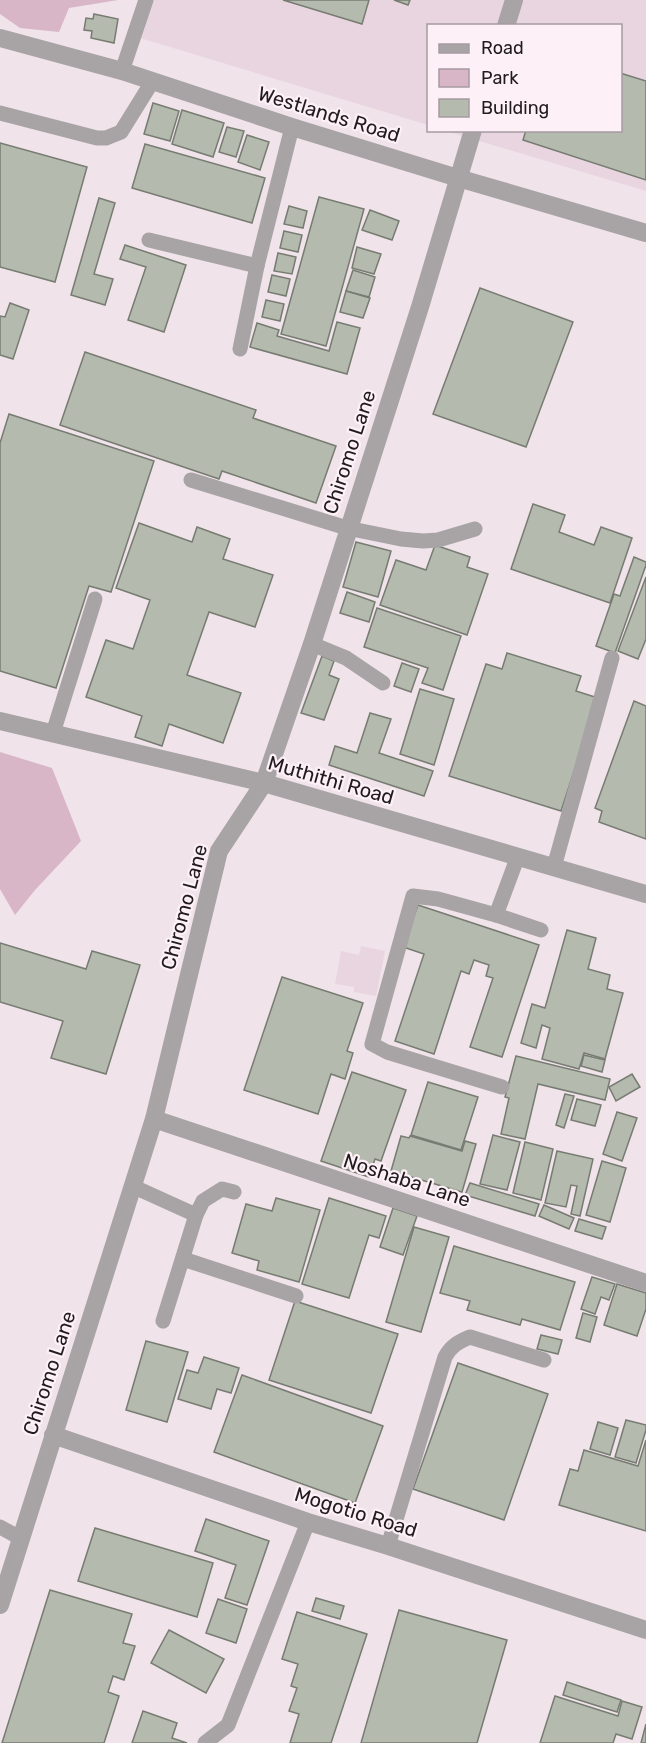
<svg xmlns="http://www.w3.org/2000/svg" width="646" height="1743" viewBox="0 0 646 1743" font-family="Rubik,sans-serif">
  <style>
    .built { fill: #e9d5df }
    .green { fill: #d9b6c7 }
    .building { fill: #b5baaf; stroke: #777c72; stroke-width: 1.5 }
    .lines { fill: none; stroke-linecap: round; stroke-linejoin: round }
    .service { stroke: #a8a3a5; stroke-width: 15 }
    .minor { stroke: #a8a3a5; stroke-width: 18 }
    .tertiary { stroke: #a8a3a5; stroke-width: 18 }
    .labels { text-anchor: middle; stroke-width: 4.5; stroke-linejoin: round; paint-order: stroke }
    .street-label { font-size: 20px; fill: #201b1d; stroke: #fdf1f7 }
  </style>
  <rect width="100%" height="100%" fill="#f0e3e9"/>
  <g class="built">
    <polygon points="138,0 646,0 646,191 446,131 620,130 620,26 428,26 428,125 127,34"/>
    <polygon points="361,946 385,951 376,996 354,992 354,987 335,984 341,951 359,955"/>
  </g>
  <g class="green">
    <polygon points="0,0 118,0 69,8 59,32 20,28 0,14"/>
    <polygon points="0,752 52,768 81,841 35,890 15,915 0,889"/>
  </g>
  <g class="building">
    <polygon points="283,0 369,0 362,24"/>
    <polygon points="394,0 410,0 408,5"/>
    <polygon points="94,14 118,19 114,43 91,38 92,31 84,30 86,18 93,19"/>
    <polygon points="620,73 646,81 646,180 523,140 526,130 620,130"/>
    <polygon points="153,103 179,111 170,141 144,134"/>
    <polygon points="182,110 224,123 213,157 172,144"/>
    <polygon points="227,127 244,131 236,157 219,152"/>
    <polygon points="247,135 269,142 260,170 238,162"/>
    <polygon points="0,143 87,167 55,282 0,267"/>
    <polygon points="145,144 265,178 252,223 132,188"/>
    <polygon points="319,197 364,209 326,346 281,334"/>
    <polygon points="99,198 115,203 94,274 113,279 105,305 71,295"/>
    <polygon points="289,206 307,211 303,228 284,224"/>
    <polygon points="370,210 399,221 392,240 362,230"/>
    <polygon points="284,231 302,235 298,252 280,248"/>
    <polygon points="125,245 186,265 164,332 128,320 146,267 120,259"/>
    <polygon points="357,247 381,254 374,274 352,268"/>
    <polygon points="278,253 296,257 292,274 274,271"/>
    <polygon points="353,270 375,277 369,297 346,291"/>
    <polygon points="272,275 290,279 286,296 268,292"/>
    <polygon points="480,288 573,322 526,447 433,414"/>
    <polygon points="346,291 370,298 363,318 340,312"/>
    <polygon points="266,300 284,304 280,321 262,317"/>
    <polygon points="10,303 29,310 13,359 0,355 0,316 5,317"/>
    <polygon points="337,322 360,328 347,374 250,347 257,323 279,330 277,336 329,351"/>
    <polygon points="85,352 256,410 253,418 336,446 316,503 222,471 219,479 60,425"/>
    <polygon points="9,414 154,461 111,592 89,586 56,688 0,671 0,443"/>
    <polygon points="533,504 565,515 559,532 594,545 601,527 632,538 610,603 511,569"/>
    <polygon points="139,523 192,542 197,527 230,539 223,559 273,575 255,627 209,612 187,675 241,693 223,743 169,724 162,746 135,737 142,716 86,697 106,640 133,649 150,600 116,588"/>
    <polygon points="356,542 391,551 378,597 343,587"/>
    <polygon points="435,545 470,557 467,567 488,574 467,635 380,605 396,560 426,570"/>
    <polygon points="634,557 646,562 646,565 615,653 596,646 614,594 620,596"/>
    <polygon points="646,577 646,639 638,659 618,651"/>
    <polygon points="347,592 375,602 369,622 340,613"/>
    <polygon points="377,608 461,636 443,690 422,683 428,668 364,647"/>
    <polygon points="507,653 581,676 576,691 598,698 561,811 449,776 486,664 502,669"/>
    <polygon points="322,656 334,661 329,675 339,679 324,720 301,713"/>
    <polygon points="402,663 419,669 411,692 394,686"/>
    <polygon points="420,689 454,699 434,765 400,754"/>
    <polygon points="634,701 646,706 646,839 599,822 602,811 595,808"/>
    <polygon points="370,713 391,719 379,753 433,771 424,796 329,765 335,746 357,753"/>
    <polygon points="418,905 539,945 502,1057 470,1047 493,978 486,976 489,965 474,960 469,974 461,971 434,1054 395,1041 424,954 403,947"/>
    <polygon points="567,930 596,938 588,969 610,975 607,989 623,993 605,1059 584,1053 579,1069 542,1059 550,1028 542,1025 536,1048 521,1043 532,1004 545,1008"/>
    <polygon points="0,943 86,969 92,951 140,965 106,1074 51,1058 63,1021 0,1002"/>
    <polygon points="282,977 363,1003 347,1051 353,1053 345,1079 331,1074 318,1114 244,1090"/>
    <polygon points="584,1055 605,1060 602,1072 581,1066"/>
    <polygon points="516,1056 610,1079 605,1100 538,1084 525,1139 501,1134 509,1098 505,1097"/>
    <polygon points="352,1072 406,1090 381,1161 375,1159 369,1177 321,1161"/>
    <polygon points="632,1074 640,1087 616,1101 609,1087"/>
    <polygon points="428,1082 478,1097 461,1150 411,1135"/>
    <polygon points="565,1094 574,1096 564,1128 556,1125"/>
    <polygon points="577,1099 601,1105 595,1126 571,1120"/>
    <polygon points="617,1112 637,1118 622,1161 603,1154"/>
    <polygon points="493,1135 520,1142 507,1190 480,1184"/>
    <polygon points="401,1136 409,1138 410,1136 462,1151 465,1141 476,1144 462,1192 391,1171"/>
    <polygon points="525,1142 553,1149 541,1200 513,1193"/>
    <polygon points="557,1151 593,1159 580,1216 571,1214 577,1186 571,1185 566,1207 545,1203"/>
    <polygon points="602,1161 626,1168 610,1222 586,1215"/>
    <polygon points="470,1183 539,1204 535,1216 465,1195"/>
    <polygon points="276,1198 320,1210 299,1282 257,1270 259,1261 232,1253 246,1204 272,1211"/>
    <polygon points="329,1198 386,1216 379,1238 369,1235 349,1298 302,1284"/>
    <polygon points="544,1205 574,1218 569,1229 539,1216"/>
    <polygon points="393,1208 417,1216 403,1255 380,1247"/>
    <polygon points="579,1219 606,1227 602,1239 575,1231"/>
    <polygon points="414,1227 449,1237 421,1332 386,1322"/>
    <polygon points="454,1246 575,1282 560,1330 522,1319 520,1325 467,1310 470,1301 440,1293"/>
    <polygon points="592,1277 615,1284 609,1300 601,1297 595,1314 581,1309"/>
    <polygon points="617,1284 646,1293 646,1309 637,1336 604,1325"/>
    <polygon points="295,1301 398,1334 371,1413 269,1380"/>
    <polygon points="583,1313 597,1317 590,1342 576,1338"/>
    <polygon points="541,1335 562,1340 558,1354 537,1349"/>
    <polygon points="146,1341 188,1352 167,1422 126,1410"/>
    <polygon points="204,1357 239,1368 231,1393 217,1389 211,1409 178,1399 187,1370 198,1373"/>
    <polygon points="458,1363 548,1394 504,1520 413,1489"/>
    <polygon points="242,1375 383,1426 355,1503 214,1452"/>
    <polygon points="626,1420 646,1425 646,1430 636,1463 615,1457"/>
    <polygon points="598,1422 618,1428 610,1455 590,1449"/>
    <polygon points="646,1440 646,1531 559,1505 570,1469 578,1471 584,1450 638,1466"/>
    <polygon points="206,1519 269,1541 247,1605 225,1598 236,1565 195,1551"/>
    <polygon points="95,1528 213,1563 197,1617 78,1581"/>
    <polygon points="50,1590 132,1614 123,1643 135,1646 124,1680 113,1676 108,1692 119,1696 104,1743 2,1743"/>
    <polygon points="316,1598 344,1606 340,1619 312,1611"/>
    <polygon points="218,1599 247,1609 236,1643 206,1633"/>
    <polygon points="399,1610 507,1640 477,1743 361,1743"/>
    <polygon points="297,1612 367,1634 331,1743 290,1743 299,1714 289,1711 297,1688 291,1686 298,1664 282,1659"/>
    <polygon points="169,1630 224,1659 206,1693 151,1663"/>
    <polygon points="567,1682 621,1700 617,1712 563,1695"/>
    <polygon points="555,1696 618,1716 622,1701 642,1707 632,1739 616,1734 613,1743 540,1743"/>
    <polygon points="143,1711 177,1723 172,1738 187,1743 132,1743"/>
    <polygon points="646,1724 646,1743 641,1743"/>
  </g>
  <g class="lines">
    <g class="service">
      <polyline points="122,71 146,0"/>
      <polyline points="0,113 97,138 106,138 121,132 152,82"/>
      <polyline points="149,240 257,266"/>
      <polyline points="240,349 257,266 292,127"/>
      <polyline points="191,480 347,528 401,539 423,541 438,540 475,529"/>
      <polyline points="312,644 346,658 383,683"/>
      <polyline points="53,733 95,599"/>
      <polyline points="518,856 496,915 541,930"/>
      <polyline points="554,867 612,658"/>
      <polyline points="496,915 438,899 413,896 372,1044 387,1052 502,1087"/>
      <polyline points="132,1186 196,1215"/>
      <polyline points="183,1259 296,1296"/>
      <polyline points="163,1321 196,1215 203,1201 222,1189 234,1192"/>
      <polyline points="0,1527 22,1539"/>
      <path d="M388 1546 445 1357C451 1346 458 1342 470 1337L544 1360"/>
      <polyline points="205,1743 228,1725 308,1522"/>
    </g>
    <g class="minor">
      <polyline points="0,38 122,71 292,127 458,178 646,233"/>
      <polyline points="0,721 264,783 646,894"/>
      <polyline points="154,1119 646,1283"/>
    </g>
    <g class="tertiary">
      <polyline points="506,26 514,0"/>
      <polyline points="53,1435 308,1522 388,1546 646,1630"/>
      <polyline points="0,1605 154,1119 219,851 264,783 312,644 420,307 473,130"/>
    </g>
  </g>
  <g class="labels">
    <g class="street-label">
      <text transform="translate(329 114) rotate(17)" y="7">Westlands Road</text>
      <text transform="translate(349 452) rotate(-72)" y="7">Chiromo Lane</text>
      <text transform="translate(331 780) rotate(16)" y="7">Muthithi Road</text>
      <text transform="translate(184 907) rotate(-75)" y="7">Chiromo Lane</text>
      <text transform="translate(407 1180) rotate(18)" y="7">Noshaba Lane</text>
      <text transform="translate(49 1373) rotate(-72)" y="7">Chiromo Lane</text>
      <text transform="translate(356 1512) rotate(17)" y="7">Mogotio Road</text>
    </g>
  </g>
  <rect x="427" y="24" width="195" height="108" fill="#fdf1f7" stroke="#a59ba0" stroke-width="1.5"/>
  <rect x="439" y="44" width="30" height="9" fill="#a8a3a5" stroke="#a59ba0" stroke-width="1.5"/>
  <text x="481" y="54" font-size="18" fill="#201b1d">Road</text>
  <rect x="439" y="69" width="30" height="18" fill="#d9b6c7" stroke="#a59ba0" stroke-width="1.5"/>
  <text x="481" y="84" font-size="18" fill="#201b1d">Park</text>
  <rect x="439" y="99" width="30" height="18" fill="#b5baaf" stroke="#a59ba0" stroke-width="1.5"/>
  <text x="481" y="114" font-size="18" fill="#201b1d">Building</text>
</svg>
